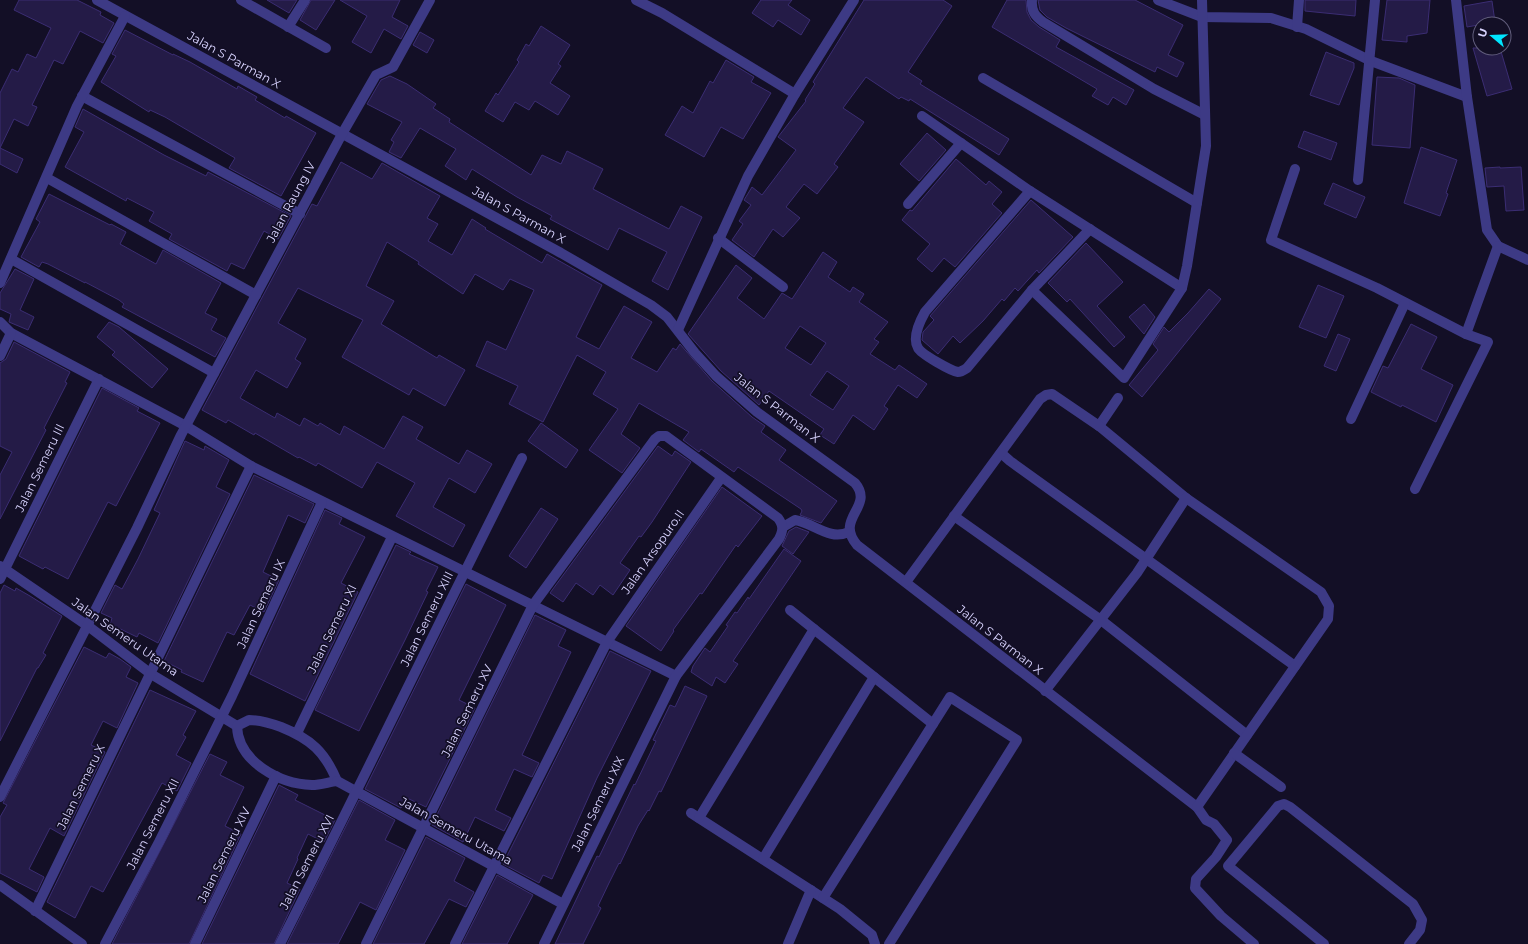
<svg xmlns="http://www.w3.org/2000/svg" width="1528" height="944" viewBox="0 0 1528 944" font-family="Montserrat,sans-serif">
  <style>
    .building { fill: #241b47; stroke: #3b2d73; fill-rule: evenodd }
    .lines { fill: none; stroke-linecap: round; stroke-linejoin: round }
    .minor { stroke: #3d3a85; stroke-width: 10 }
    .labels { text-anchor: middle; stroke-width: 3.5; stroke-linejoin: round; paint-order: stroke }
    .street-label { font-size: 12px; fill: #d9d4ff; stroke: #130f26 }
  </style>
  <rect width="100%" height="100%" fill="#130f26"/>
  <g class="building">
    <polygon points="19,0 77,0 101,12 100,15 114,23 103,43 80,31 63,64 54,60 32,105 37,107 28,126 14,119 0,148 23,159 17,173 0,164 0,93 12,69 18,72 27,54 36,58 51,28 14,10"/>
    <polygon points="267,0 297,0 289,13"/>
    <polygon points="311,0 335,0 316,30 300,20"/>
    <polygon points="340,0 400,0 392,17 408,26 401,39 384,29 371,53 352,42 367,16"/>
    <polygon points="761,0 792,0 788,5 810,20 801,35 778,20 773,27 752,13"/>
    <polygon points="864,0 943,0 952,6 908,72 922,81 920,84 1009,139 999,155 910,99 909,101 901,97 899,99 866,77 843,108 864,122 834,164 838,167 817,194 804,184 786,207 800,218 783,237 773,229 754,257 732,240 743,224 739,221 751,205 744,200 752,187 762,195 796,150 778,137 806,101 805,100 815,84 813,82"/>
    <polygon points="1007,0 1026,0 1027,12 1031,20 1039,27 1060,40 1056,47 1134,90 1126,105 1113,97 1108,105 1092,96 1097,89 992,27"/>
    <polygon points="1038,0 1135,0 1183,25 1168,55 1184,63 1177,77 1157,67 1155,72 1066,28 1047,17 1040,10"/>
    <polygon points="1305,0 1356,0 1355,16 1305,11"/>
    <polygon points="1387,0 1430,0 1427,33 1407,36 1407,42 1382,40"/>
    <polygon points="1492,1 1495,22 1467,27 1464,6"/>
    <polygon points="541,26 570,45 558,64 561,66 550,83 570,96 558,115 535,101 529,110 515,102 503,122 485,111 496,93 498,95 519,62 517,60 526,44 529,46"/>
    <polygon points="125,30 173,55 173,54 190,62 237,89 238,86 257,97 255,100 285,118 286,116 316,133 281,196 229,168 235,158 165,117 150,110 149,112 101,82 116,56 112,54"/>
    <polygon points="420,32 434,40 427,53 413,45"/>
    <polygon points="1473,48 1500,48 1512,89 1487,96"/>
    <polygon points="1326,52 1354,63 1354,68 1339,105 1310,95"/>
    <polygon points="726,60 754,77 751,82 771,93 743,139 721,127 704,157 665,135 682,106 693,113 710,81 713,83"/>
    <polygon points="390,76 407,84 436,104 433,108 450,119 449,122 531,175 542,155 561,164 567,151 603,169 593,189 669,229 681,206 702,217 668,290 652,281 667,252 619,228 608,250 550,219 552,216 517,197 472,169 466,180 445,166 456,149 420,128 401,158 389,152 394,142 391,140 402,122 367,104 381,80"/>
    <polygon points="1377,77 1399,78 1415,85 1410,148 1372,145"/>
    <polygon points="83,109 164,155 206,176 208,172 291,216 278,239 264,231 244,269 231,263 227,271 169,239 172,234 149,221 154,212 127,198 126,201 65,167 84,132 75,127"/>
    <polygon points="1304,131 1337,143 1331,160 1298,147"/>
    <polygon points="927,133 946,150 919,181 900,164"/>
    <polygon points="1421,147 1457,160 1446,193 1448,194 1440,216 1404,203"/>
    <polygon points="956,159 986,185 989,181 1002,192 992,204 1002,213 955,267 944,258 932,272 917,259 930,244 902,220 910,210 912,211"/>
    <polygon points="341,162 372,179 382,163 440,196 427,218 438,224 428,241 452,255 472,219 486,228 485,229 542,263 547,254 602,285 576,337 599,349 624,306 652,322 631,358 657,372 673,348 676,350 680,344 712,381 752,417 765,426 761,432 786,450 779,460 837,501 821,523 800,515 802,511 801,509 738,467 734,472 701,449 699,452 683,440 689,432 639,403 621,434 640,448 622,473 589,450 618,409 593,394 606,372 577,355 543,422 509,404 518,386 476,366 487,341 506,350 534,290 510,279 503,290 475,274 463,294 418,264 419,262 387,242 366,286 394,301 381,324 437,358 439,355 465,370 445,406 413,388 409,395 342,357 363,320 298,288 278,323 306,339 295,359 301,363 287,388 256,370 240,398 275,418 277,413 300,426 304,418 318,426 320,423 340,435 344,426 384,449 403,416 423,427 416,439 459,464 467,450 492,464 475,493 449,478 433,507 465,525 453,547 396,516 415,483 377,462 362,488 318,463 316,466 299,457 298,458 255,433 254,435 228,420 226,423 202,410 312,204 317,206"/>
    <polygon points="1500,167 1500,168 1521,167 1524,210 1506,211 1504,186 1487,187 1485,168"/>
    <polygon points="1333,183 1365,197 1356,218 1324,204"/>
    <polygon points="49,194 110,225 111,224 126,232 120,244 156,264 163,250 221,283 205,313 217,319 211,330 226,338 215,357 122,307 124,304 119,300 85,282 85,283 48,264 42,262 39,267 21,257 40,222 36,219"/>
    <polygon points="1031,200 1073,237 1039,273 1037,270 1018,291 1015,288 1004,301 1002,299 983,321 960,343 953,336 938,354 922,340 923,332 934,320 930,316"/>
    <polygon points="1086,243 1123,282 1097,306 1125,337 1114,347 1070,299 1067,302 1048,283"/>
    <path d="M823 252 837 262 828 277 850 292 853 287 864 294 859 302 888 322 874 339 879 342 870 354 895 370 899 365 927 384 917 398 898 385 884 406 888 409 874 430 853 415 834 444 820 435 824 429 769 391 759 405 721 371 688 334 736 265 752 278 737 298 764 319 782 293 792 299ZM800 326 826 343 811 365 785 348ZM827 371 849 386 833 410 810 395Z"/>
    <polygon points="15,269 34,279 20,310 34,317 28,330 9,322 11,314 0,309 0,293"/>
    <polygon points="1318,285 1344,296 1326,338 1299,327"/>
    <polygon points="1209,289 1221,299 1142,397 1129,385 1158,350 1153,344 1164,327 1169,332 1188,313"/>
    <polygon points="1144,304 1155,317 1144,334 1129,317"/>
    <polygon points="109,322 119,327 168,369 152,388 112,355 115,352 97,337"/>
    <polygon points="1411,324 1437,337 1421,369 1453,385 1436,422 1402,405 1401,407 1371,392 1383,366 1388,368"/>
    <polygon points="1338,334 1350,339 1336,371 1324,366"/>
    <polygon points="14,342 70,372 65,382 67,383 44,428 46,430 0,519 0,475 12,452 0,446 0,363 6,359"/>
    <polygon points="102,388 139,408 137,411 160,423 116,506 108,502 68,579 45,567 43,569 19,556"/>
    <polygon points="541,423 578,450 566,468 528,441"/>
    <polygon points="185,441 204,450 205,446 229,460 216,487 230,494 158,643 139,633 137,637 110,624 112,618 101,613 115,585 122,589 138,559 160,513 154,510"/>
    <polygon points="658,446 672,456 675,451 691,462 652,522 641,537 639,536 620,563 630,570 613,595 600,585 593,595 576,583 563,602 550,593"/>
    <polygon points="254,475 314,504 305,523 288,515 263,572 279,580 264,612 250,605 234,635 227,632 203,682 181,672 182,670 164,661"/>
    <polygon points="722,487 762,516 738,547 736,545 702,594 700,593 673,630 674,631 661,651 626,626"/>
    <polygon points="541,508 558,519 526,568 509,556"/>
    <polygon points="325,510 342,518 339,524 365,537 341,583 358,592 305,701 250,674"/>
    <polygon points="796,527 809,532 793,554 782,546 789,531"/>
    <polygon points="396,545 411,552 409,554 438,567 426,591 428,592 405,640 359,731 315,710"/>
    <polygon points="784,549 801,561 733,661 738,664 725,683 716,677 712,686 691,672 693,666 705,648 710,652 728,626 726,625 735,612 737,613 748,597 749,599"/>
    <polygon points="466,584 506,605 459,700 475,708 426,807 407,798 401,808 365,789"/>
    <polygon points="4,585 15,591 16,588 30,596 62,616 43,653 46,655 38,668 37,668 0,741 0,593"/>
    <polygon points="535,615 566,630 558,646 571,652 522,755 539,763 532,777 514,769 495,810 511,818 504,831 475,817 463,842 432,825"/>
    <polygon points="84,647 106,658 109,653 120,659 131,667 126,677 138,683 117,728 103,721 91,745 105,752 64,836 50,828 29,869 44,877 37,892 0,873 0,817 7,805 3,803"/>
    <polygon points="610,651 651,671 597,778 552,879 543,875 539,883 503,864"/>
    <polygon points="685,686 707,696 661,792 659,791 649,811 648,810 638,826 620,864 619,863 609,883 598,906 601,908 583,944 555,944 597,856 599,857 634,784 635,785 656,741 653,740 670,705 675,707"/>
    <polygon points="150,690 196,711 183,735 186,737 176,755 191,763 177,791 162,783 103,892 91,886 75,918 47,902"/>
    <polygon points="210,754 227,762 220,775 244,787 225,826 241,834 189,944 112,944"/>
    <polygon points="279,785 298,795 295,800 335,820 324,842 308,834 297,858 298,859 287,883 300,889 274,944 202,944"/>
    <polygon points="359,800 395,820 385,840 405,850 376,910 360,902 338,944 287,944"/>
    <polygon points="426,837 465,858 454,881 474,892 466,907 449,899 424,944 373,944"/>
    <polygon points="497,875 533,895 507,944 462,944"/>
  </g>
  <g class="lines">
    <g class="minor">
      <path d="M97 0 561 253 651 305 667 317 695 353 716 376 757 412 855 483C875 507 834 518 857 545L1197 807 1206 820 1214 824 1227 840 1216 857 1196 879 1195 888 1221 916 1254 944"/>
      <polyline points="241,0 326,48"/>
      <polyline points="636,0 662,13 795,94"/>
      <path d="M1032 0C1031 11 1035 16 1043 22L1154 89 1205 115"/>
      <polyline points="1158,0 1202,17 1271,18 1306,29 1371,61 1467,97"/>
      <polyline points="1456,0 1467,97 1487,230 1498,246 1528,260"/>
      <polyline points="288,27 305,0"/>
      <polyline points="1297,27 1299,0"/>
      <polyline points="983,78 1197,203"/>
      <polyline points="82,96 300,214"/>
      <polyline points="922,116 1030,191 1182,288"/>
      <polyline points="1295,169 1271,240 1377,288 1466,334 1488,342 1415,489"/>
      <polyline points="47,178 256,295"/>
      <polyline points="1358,180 1375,0"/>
      <path d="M1030 191 925 312C920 321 912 338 918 348 921 354 951 371 958 372 961 372 964 370 967 368L1032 290 1090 229"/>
      <polyline points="908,204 961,143"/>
      <polyline points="718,238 783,287"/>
      <polyline points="11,259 214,373"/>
      <polyline points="0,283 77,106 125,16"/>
      <polyline points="1032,290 1124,378 1182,288 1187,266 1206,146 1202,0"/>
      <polyline points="0,322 11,333 186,426 251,466 676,676"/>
      <polyline points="678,330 748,176 795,94 854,0"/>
      <polyline points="1466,334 1498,246"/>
      <polyline points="0,356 11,333"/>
      <polyline points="1351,419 1405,303"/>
      <polyline points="1099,426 1118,398"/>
      <polyline points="1001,453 1010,461 1295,666"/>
      <polyline points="954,516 1101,620 1247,735"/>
      <path d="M783 527 795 520C814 523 829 541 849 532"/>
      <polyline points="0,566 88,626 151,674 237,726"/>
      <polyline points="0,579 99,379"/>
      <polyline points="906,582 1040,399 1046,395 1052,394 1099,426 1186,498 1321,592 1329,606 1328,619 1197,807"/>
      <polyline points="790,610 933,724"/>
      <polyline points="1045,691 1137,573 1186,498"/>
      <path d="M249 720C261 720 270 723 281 727 311 739 325 752 337 781 329 782 320 785 312 785 280 784 238 762 237 726Z"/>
      <polyline points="297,733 392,537"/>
      <polyline points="1234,753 1281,787"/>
      <polyline points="337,781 563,904"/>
      <polyline points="0,797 137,528 181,435 342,134 376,75 393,67 430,0"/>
      <polyline points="691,813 840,909 872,935 875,944"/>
      <polyline points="699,818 814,629"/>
      <polyline points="763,859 874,677"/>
      <polyline points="0,885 82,944"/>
      <polyline points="823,898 950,697 1017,740 889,944"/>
      <polyline points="35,911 251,466"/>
      <polyline points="105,944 159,842 232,696 322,502"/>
      <polyline points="195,944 276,776"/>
      <path d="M280 944C362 783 440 619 522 458"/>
      <path d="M366 944 533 605 655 439 659 436H666L778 518C784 526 783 531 779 539L676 676 544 944"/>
      <polyline points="455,944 607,642 721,478"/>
      <polyline points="788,944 811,890"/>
      <polyline points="1324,944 1228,866 1278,806 1284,804 1290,807 1413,904 1422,920 1420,930 1409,944"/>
    </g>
  </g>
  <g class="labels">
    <g class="street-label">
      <text transform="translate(234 60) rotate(29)" y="4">Jalan S Parman X</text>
      <text transform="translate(291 202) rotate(-62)" y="4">Jalan Raung IV</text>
      <text transform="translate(519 215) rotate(29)" y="4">Jalan S Parman X</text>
      <text transform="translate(777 408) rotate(38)" y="4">Jalan S Parman X</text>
      <text transform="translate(40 468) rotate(-64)" y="4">Jalan Semeru III</text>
      <text transform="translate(653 552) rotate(-55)" y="4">Jalan Arsopuro.II</text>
      <text transform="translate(261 604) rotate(-65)" y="4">Jalan Semeru IX</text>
      <text transform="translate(427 619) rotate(-64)" y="4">Jalan Semeru XIII</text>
      <text transform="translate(332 629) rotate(-64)" y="4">Jalan Semeru XI</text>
      <text transform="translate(125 637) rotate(35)" y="4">Jalan Semeru Utama</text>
      <text transform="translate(1000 640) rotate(38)" y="4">Jalan S Parman X</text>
      <text transform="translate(467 711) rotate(-64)" y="4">Jalan Semeru XV</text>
      <text transform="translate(81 787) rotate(-64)" y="4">Jalan Semeru X</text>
      <text transform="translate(598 804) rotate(-64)" y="4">Jalan Semeru XIX</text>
      <text transform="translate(153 824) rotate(-63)" y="4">Jalan Semeru XII</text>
      <text transform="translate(456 831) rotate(29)" y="4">Jalan Semeru Utama</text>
      <text transform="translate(224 855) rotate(-64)" y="4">Jalan Semeru XIV</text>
      <text transform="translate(307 862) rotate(-63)" y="4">Jalan Semeru XVI</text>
    </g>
  </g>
  <g transform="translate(1492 36) rotate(289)"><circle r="19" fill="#130f26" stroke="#625e7d"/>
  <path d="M0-3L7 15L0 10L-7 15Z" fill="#00e5ff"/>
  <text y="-6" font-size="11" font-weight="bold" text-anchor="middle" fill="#d9d4ff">U</text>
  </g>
</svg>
